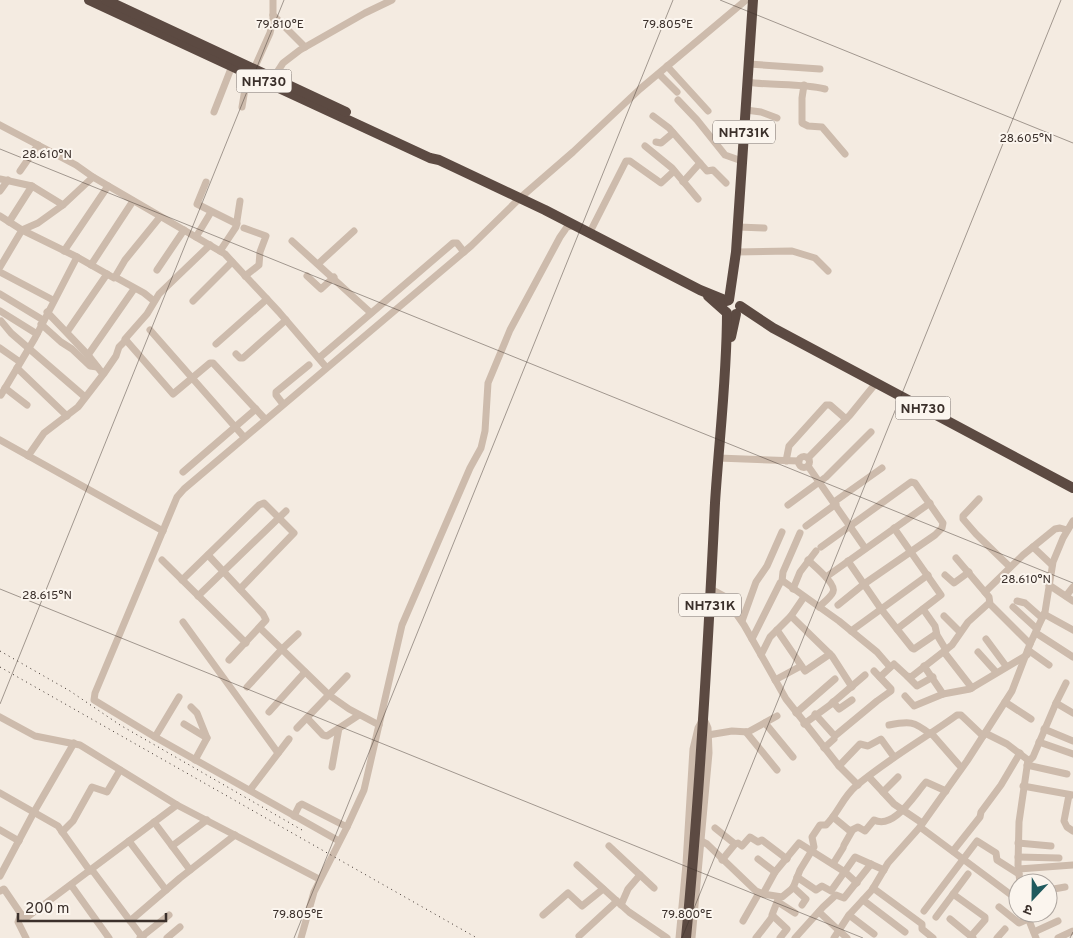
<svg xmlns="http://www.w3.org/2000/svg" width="1073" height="938" viewBox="0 0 1073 938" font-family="Overpass,'Noto Sans Devanagari',sans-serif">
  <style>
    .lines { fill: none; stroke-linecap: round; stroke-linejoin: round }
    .minor { stroke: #cdbbac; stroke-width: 7 }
    .highway { stroke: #5c4a42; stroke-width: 10 }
    .rail { stroke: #3b302b; stroke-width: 1; stroke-dasharray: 1 4; stroke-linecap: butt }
    .ticks { fill: none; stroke: #3b302b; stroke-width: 1; stroke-opacity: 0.45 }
    .labels { text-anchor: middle; stroke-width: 4; stroke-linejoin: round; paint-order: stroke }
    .shield { fill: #fbf5ee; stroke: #756b66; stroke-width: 1 }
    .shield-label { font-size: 14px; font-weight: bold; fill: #3b302b }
    .ticks-label { font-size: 12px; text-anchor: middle; fill: #3b302b; stroke: #fbf5ee; stroke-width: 4; stroke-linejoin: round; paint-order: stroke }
  </style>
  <rect width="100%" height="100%" fill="#f4ebe1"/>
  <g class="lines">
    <g class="minor">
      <polyline points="273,15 305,47"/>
      <polyline points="749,64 820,69"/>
      <polyline points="667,66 708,111"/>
      <polyline points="659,74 677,92"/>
      <polyline points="274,77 283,63 300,50 365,13 392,0"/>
      <path d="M747 82C773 86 800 83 825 89"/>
      <polyline points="804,85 802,98 802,123 808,126 822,127 845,154"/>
      <polyline points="678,100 697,120 725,155 742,161"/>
      <polyline points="242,107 245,89 270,33 273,20 273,0"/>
      <polyline points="746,110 761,112 777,118"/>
      <polyline points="214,112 232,66"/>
      <polyline points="653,116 669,128 707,171 713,170 726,183"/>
      <polyline points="0,125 76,165 93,177"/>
      <polyline points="656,142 661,143 673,133"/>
      <polyline points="645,146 672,168 698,199"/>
      <polyline points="20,171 38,145"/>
      <polyline points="0,179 32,186 63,205 38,223 22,230 0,267"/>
      <polyline points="206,182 197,204 237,224"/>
      <polyline points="683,182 700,163"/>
      <polyline points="0,191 8,180"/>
      <polyline points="63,205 93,177 225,254 279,312 326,367"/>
      <polyline points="0,216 22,230 77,257 35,338 1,395"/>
      <polyline points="9,222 32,186"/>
      <polyline points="738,227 764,228"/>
      <polyline points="244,228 266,236 260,252 259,265 245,276"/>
      <polyline points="590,232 626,161 630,161 661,183 674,171"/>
      <polyline points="196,237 211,212"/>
      <polyline points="292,241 371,313"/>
      <polyline points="210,245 159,294 147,314 125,339 173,394 210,363 213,363 265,419"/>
      <polyline points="64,251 108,186"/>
      <polyline points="220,251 236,227 240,201"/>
      <polyline points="736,252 792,251 815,258 828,271"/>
      <polyline points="77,257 114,278 115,277 125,260 160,217"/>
      <polyline points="318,264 354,231"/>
      <polyline points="91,265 133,201"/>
      <polyline points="157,270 184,230"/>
      <polyline points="0,272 53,300"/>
      <polyline points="307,276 321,289 334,277"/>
      <polyline points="115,277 144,293 154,301"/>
      <polyline points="0,294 43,320"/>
      <polyline points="193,301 232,262"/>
      <polyline points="0,311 37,334"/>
      <polyline points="47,312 88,355 103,374"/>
      <polyline points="1,321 11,333 85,397"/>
      <polyline points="41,324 61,342 72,349 90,366 97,367"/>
      <polyline points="150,330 244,437"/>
      <polyline points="67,332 107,274"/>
      <polyline points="216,344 267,299"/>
      <polyline points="0,348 20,362"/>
      <polyline points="236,354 240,358 243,358 286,320"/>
      <polyline points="88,355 134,289"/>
      <polyline points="319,358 453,243 457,243 464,252"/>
      <polyline points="17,368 67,416"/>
      <polyline points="5,388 27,405"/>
      <polyline points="283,404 276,395 276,392 309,365"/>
      <polyline points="0,440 163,531"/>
      <polyline points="28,456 44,433 78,407 105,372 116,356 119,347 126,340"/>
      <circle cx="804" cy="462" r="5.5"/>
      <polyline points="718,458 799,461"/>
      <polyline points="808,458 850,415 876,383"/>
      <polyline points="786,461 789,446 826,405 830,405 846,419"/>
      <polyline points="808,466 865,548"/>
      <polyline points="183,472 256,409"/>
      <polyline points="979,499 963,516 963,519 976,534 1010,567"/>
      <polyline points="834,502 882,468"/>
      <polyline points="788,505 826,477 871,432"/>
      <polyline points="806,526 836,504"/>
      <polyline points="894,528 941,595 897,629"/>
      <polyline points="821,547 911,482 915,483 943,523 942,528 935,535 864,584 838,605"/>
      <polyline points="1033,547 1052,565"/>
      <polyline points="208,555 263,614 266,620 229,660"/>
      <polyline points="956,558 989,597 990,604 1030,644"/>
      <polyline points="162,560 246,643"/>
      <path d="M808 560C813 565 837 584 833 592 831 597 823 603 819 607"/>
      <polyline points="848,561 881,609 912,648 914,649 936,634"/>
      <polyline points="945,575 954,583 969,572"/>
      <polyline points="826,577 930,503"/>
      <polyline points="182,580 259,505 264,503 294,533 240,589"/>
      <polyline points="782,581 783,572 800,533"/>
      <polyline points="1049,585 1073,601"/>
      <polyline points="711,589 724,596 744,625 786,699 839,766 858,785"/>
      <polyline points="793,589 800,572 816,551"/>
      <polyline points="985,592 1023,555 1055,529 1060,528 1067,530"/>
      <polyline points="198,596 286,511"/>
      <polyline points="1066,596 1073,587"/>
      <polyline points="1017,601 1025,603 1042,618"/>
      <polyline points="1013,607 1037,629"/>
      <polyline points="923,609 935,626 937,635 946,650"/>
      <polyline points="1044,614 1073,630"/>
      <polyline points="791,616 832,656 852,687"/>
      <polyline points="944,616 960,632"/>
      <polyline points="742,621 756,582 767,566 782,532"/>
      <polyline points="183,622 278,753"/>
      <polyline points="260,628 329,695 349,709 379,725"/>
      <polyline points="777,630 805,671 830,654"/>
      <polyline points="851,631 928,575"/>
      <polyline points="1036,633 1073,657"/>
      <polyline points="752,639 780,583 783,581 839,621 877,652 890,667"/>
      <polyline points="986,639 1006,666"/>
      <polyline points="1028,650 1049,665"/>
      <polyline points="944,652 972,688"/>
      <polyline points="978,652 996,672"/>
      <polyline points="761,655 770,637 791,616 804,597"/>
      <polyline points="924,666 943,694"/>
      <polyline points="880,677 894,664 907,676 911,677 952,645 968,622 989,603"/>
      <polyline points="908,677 917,686 933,677"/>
      <polyline points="775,680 801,666"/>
      <polyline points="247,687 282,649 298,634"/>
      <polyline points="905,696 914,706 943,694 970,689 1027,655"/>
      <polyline points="833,702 839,709 852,700"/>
      <polyline points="1005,702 1031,719"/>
      <polyline points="1056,703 1073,713"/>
      <polyline points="191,707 197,713 207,738 195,760"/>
      <polyline points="269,712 305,672"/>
      <polyline points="796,713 835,679"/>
      <polyline points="815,714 833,734 836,735 877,701 891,691 891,689 874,671"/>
      <polyline points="0,717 35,736 80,745 177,805 319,879"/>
      <polyline points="307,718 323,735 327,736 359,715"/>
      <polyline points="765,723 793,757"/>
      <polyline points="184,724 207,738"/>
      <polyline points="804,724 830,705 865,675"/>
      <path d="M889 725C909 721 914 721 930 734"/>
      <polyline points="297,728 347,676"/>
      <polyline points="1044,729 1073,741"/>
      <polyline points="746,732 777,770"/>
      <polyline points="931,733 959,765"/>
      <polyline points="985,733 1007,744 1028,760 1019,822 1018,865 1020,883"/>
      <polyline points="708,735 732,731 748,732 777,716"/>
      <polyline points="155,737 179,697"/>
      <polyline points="1039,742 1073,754"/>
      <polyline points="824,748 834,739"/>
      <polyline points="1028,762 1033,757 1056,703 1066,683"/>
      <polyline points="1027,765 1067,774"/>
      <polyline points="839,766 860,744 868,746 881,739 894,757"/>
      <polyline points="332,767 339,728"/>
      <polyline points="869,777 894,804 922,823"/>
      <polyline points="1023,786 1073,795"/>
      <polyline points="250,790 289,739"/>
      <polyline points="883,792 898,777"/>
      <polyline points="0,793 58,826 90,871"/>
      <polyline points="1069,795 1064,821 1067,827 1073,831"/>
      <polyline points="294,816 299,806 302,804 347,827"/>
      <path d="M833 817 850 831 858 827 865 831 874 820C894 830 914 795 926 782L946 791"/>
      <polyline points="154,822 190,870"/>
      <polyline points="920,827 1018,900"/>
      <polyline points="715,828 735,844 722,860"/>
      <polyline points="0,830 19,841"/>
      <polyline points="62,832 73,821 92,787 107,792 120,770"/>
      <polyline points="129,841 166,890"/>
      <polyline points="339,841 155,737 94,700 95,693 177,497 184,489 471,246 520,198 573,152 640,89 746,0"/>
      <path d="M701 841 707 844 756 891 763 894 782 897 793 888 800 870 814 847 812 837 820 825H826C838 813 843 797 856 786 888 759 924 739 957 715H961L983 736"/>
      <polyline points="1018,843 1051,846"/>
      <polyline points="735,844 738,843 742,846 750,837 758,842 762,840 787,859"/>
      <polyline points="844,845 852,831"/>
      <polyline points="172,846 207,820"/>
      <polyline points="609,846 654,888"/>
      <polyline points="953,851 980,817 981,812 1001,785 1020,753"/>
      <polyline points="1018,857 1059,858"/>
      <polyline points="758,859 775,872"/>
      <polyline points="833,864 843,848"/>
      <polyline points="577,865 629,912 667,938"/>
      <polyline points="1019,869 1073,865"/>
      <polyline points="92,870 143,938"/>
      <polyline points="0,876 34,812 74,743"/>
      <polyline points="797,877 816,890 822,886 831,891 855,857 884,870"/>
      <polyline points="71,885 109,938"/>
      <polyline points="793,887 806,899 802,905"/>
      <polyline points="873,888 922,924 922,929 933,938"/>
      <polyline points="1048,890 1065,887"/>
      <polyline points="0,891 4,889 21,914 26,918 177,805"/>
      <polyline points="763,894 775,872 799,843 845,872 857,883"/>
      <polyline points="953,894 985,917 985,920 971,936"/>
      <polyline points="779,897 772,915 787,929 780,938"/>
      <polyline points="863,900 905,932"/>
      <polyline points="778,902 795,913"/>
      <polyline points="621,905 628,889 640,875"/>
      <polyline points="999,907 1019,923 1028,919"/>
      <polyline points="924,911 977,841 996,853 997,860 1019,874"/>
      <polyline points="819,912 847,938"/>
      <polyline points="1026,913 1036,938"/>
      <polyline points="21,914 18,922 26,938"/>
      <polyline points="543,915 568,893 582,906 603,889"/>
      <polyline points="849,915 874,934"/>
      <polyline points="936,917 968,874"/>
      <polyline points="950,919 973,938"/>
      <polyline points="130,921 180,878 235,835"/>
      <polyline points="743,921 759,893"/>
      <polyline points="1034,932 1058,921"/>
      <polyline points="579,936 617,901"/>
      <polyline points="140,938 169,915"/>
      <polyline points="167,938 180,927"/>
      <polyline points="301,938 314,892 347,827 364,790 402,625 470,468 481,448 485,431 488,383 510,330 560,237 567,227 575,225"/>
      <polyline points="679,938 686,864 693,749 698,728 702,721"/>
      <polyline points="692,938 709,753 708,728 704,719"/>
      <polyline points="756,938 773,916"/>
      <polyline points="795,938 823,907 836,895 844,898 871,864"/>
      <polyline points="834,938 849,915 872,890 888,863 920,827 967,761 1012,691 1030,644 1045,612 1053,562 1063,538 1073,521"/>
      <polyline points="997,938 1005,929"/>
      <polyline points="1058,938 1073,931"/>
    </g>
    <g class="highway">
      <polyline points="89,0 430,158 439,160 545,210 700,290 727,301"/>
      <polyline points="106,0 346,112"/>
      <polyline points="708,296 726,312"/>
      <polyline points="729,300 736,252 753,0"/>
      <polyline points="740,306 773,328 1073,488"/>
      <polyline points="731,337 736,314"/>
      <path d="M686 938C700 793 708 648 715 503 719 440 727 377 727 313"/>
    </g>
    <g class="rail">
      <polyline points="0,651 70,691 120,725 302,830"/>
      <polyline points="0,667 477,938"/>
    </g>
  </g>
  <path class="ticks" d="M720 0 1073 143M0 149 1073 583M0 589 863 938M0 704 284 0M294 938 673 0M682 938 1061 0M1070 938 1073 932"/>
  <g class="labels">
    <g class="shield">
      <rect x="236.5" y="69.5" width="55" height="23" rx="4"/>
      <rect x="713" y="120.5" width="62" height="23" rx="4"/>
      <rect x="895.5" y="396.5" width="55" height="23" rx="4"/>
      <rect x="679" y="593.5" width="62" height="23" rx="4"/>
    </g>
    <g class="shield-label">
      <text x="264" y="86">NH730</text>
      <text x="744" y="137">NH731K</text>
      <text x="923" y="413">NH730</text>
      <text x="710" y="610">NH731K</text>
    </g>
  </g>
  <g class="ticks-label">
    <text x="280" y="28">79.810°E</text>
    <text x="668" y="28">79.805°E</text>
    <text x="1026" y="142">28.605°N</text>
    <text x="47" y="158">28.610°N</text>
    <text x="1026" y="583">28.610°N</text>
    <text x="47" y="599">28.615°N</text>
    <text x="298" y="918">79.805°E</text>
    <text x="687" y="918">79.800°E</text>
  </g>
  <g transform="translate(1033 898) rotate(202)"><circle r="24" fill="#fbf5ee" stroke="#aea6a0"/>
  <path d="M0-4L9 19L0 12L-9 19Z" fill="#1f5a5e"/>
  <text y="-8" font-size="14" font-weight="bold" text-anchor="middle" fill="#3b302b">उ</text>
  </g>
  <path d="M18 913v8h148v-8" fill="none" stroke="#3b302b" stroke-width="2.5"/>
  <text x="25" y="913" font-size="15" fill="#3b302b" stroke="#fbf5ee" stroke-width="4" paint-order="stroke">200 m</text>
</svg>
